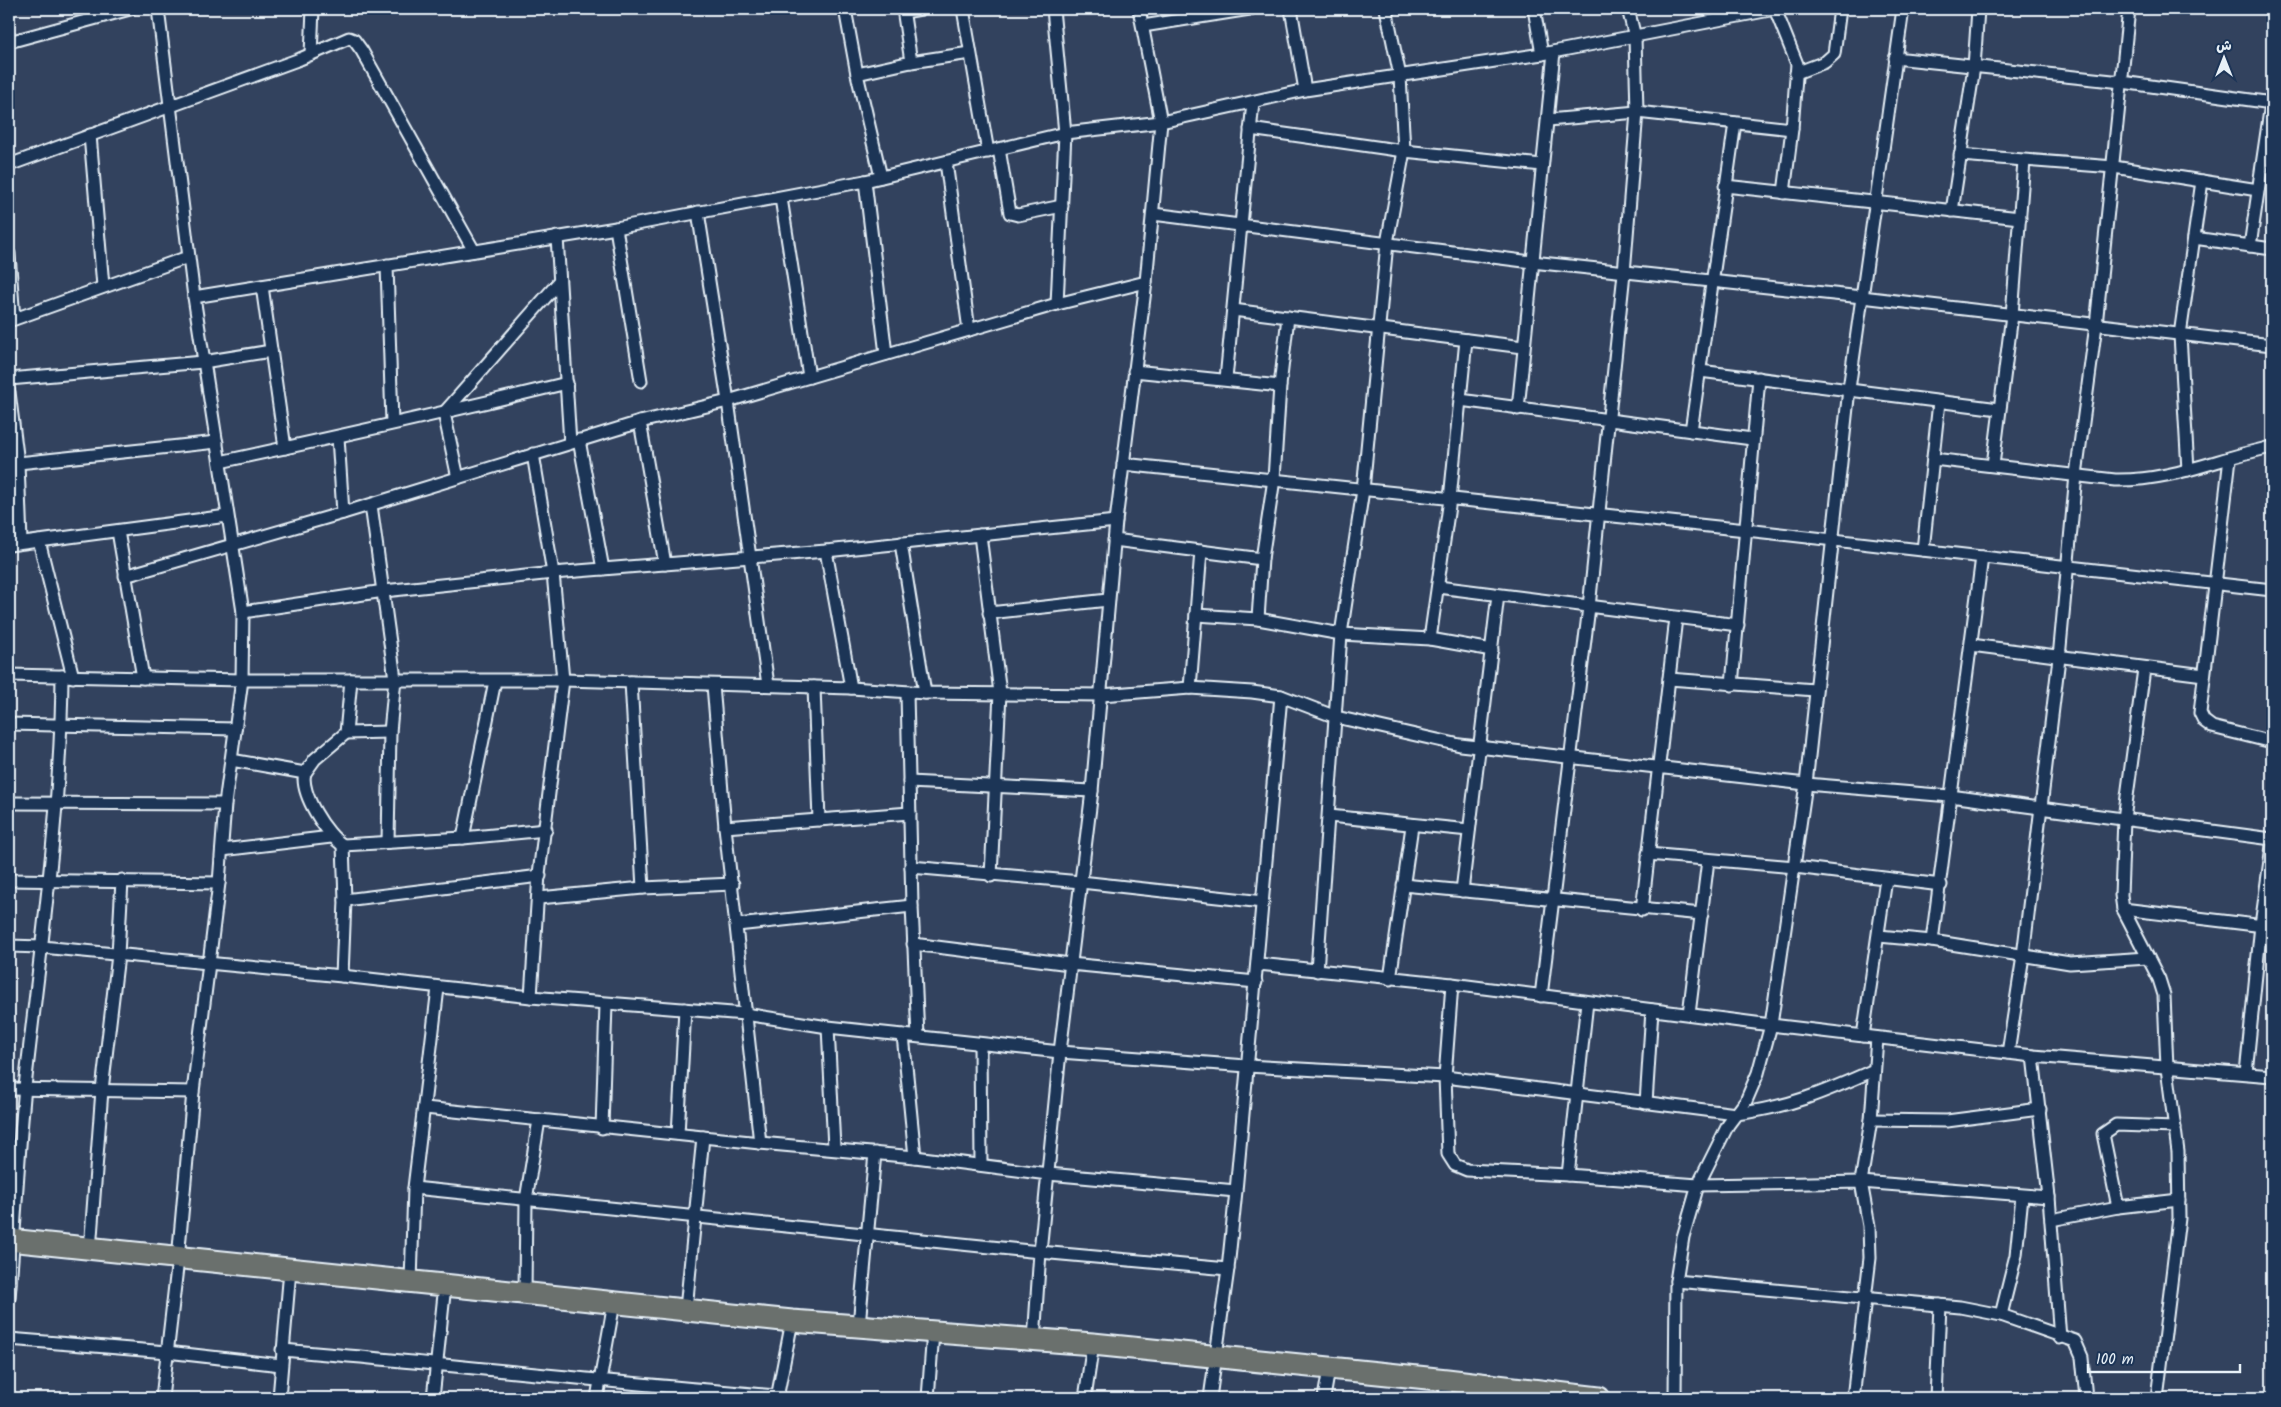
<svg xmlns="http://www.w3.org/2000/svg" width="2281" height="1407" viewBox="0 0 2281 1407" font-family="Kalam,'Playpen Sans Arabic',sans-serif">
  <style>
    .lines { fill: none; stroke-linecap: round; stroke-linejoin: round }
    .street-casing { stroke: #e8f1f8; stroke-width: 15 }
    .highway-casing { stroke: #e8f1f8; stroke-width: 25 }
    .street { stroke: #1d3557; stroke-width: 11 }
    .highway { stroke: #6b706d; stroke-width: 21 }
  </style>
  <rect width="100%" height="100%" fill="#32425e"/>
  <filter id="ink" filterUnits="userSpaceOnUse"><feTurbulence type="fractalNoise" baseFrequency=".02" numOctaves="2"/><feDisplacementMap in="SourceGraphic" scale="10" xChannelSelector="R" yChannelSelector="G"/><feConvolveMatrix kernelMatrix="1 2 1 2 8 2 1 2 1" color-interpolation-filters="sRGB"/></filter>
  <g filter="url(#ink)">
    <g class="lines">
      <defs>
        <g id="street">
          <polyline points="158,9 194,297 243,612 242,680 225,804 219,883 193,1092 178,1259 162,1398"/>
          <polyline points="845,9 857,74 881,177"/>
          <polyline points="903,9 911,62"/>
          <polyline points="963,9 988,152"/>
          <polyline points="1053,9 1065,133 1057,304"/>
          <polyline points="1291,9 1305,90"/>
          <polyline points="1534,9 1542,54"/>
          <polyline points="2271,9 2272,9"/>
          <polyline points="904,12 921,9"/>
          <polyline points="1143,26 1250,9"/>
          <polyline points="9,42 130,9"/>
          <polyline points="311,54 313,9"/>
          <polyline points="1895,58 2122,82 2272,103"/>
          <polyline points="1796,73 1825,62 1834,54 1840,9"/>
          <polyline points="857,74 911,62 970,53"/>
          <polyline points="1548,120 1637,112 1792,129"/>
          <polyline points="1250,129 1404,151 1542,165"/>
          <polyline points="90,135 103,286"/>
          <polyline points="999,149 1010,213 1018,215 1062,206"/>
          <polyline points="1960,155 2114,167 2258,190"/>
          <polyline points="946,162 969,330"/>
          <polyline points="9,165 300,59 349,38 354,40 362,51 474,251"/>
          <polyline points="865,181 886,354"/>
          <polyline points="1725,186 2020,218"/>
          <polyline points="781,198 809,377"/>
          <polyline points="1952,211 1974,67 1978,9"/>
          <polyline points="698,212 728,401 768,685"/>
          <polyline points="1153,214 1532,262 1862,297 2272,345"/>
          <polyline points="616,228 641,381"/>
          <polyline points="557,237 570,443"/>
          <polyline points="2194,238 2272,249"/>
          <polyline points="2250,246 2272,97"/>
          <polyline points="9,254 14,319"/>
          <polyline points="387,265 392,423"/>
          <polyline points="262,286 285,448"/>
          <polyline points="194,297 616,228 865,181 1065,133 1161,122 1305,90 1542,54 1775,9 1797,64 1792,129 1784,193"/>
          <polyline points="1233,310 1523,347"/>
          <polyline points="9,321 188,257"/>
          <polyline points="1134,371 1280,386"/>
          <polyline points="1700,371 1999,409"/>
          <polyline points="9,379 203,362 271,351"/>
          <polyline points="1226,379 1253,102"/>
          <polyline points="9,392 18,463 21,542"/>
          <polyline points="1460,400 1752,439"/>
          <polyline points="1518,409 1554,52"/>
          <polyline points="640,422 665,564"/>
          <polyline points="1691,431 1735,123"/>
          <polyline points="338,437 343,513"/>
          <polyline points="579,440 603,569"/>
          <polyline points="2230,458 2200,713 2204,721 2212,727 2272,742"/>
          <path d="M1933 459 2115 480C2174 481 2217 458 2272 447"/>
          <path d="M220 462C336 437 452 411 567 383"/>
          <polyline points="9,464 217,442"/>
          <polyline points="1123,464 1746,530 2272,590"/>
          <polyline points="1993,465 2012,315 2024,161"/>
          <polyline points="2188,470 2180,335 2202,181"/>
          <polyline points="458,478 444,413 559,282"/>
          <polyline points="371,505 395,679 390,732 388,842"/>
          <polyline points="118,531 143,678"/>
          <polyline points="980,535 1000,693 991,876"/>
          <polyline points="1114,540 1262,559"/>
          <polyline points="39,541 73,677"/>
          <polyline points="901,543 925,693"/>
          <polyline points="9,545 227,516"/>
          <polyline points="1923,550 1939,402"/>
          <polyline points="826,551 851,688"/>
          <polyline points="125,576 343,513 640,422 728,401 1057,304 1146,282"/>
          <polyline points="1438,587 1738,625"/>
          <polyline points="243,612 384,591 553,573 826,551 1116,521"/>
          <polyline points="989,613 1108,600"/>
          <polyline points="1196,615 1258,619 1341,634 1430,639 1492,650"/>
          <polyline points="1258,619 1262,559 1274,479 1280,386 1288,317"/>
          <polyline points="1430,639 1450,499 1466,340"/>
          <polyline points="1971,645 2204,675"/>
          <polyline points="2144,669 2124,819 2121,895 2123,909 2159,979 2164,995 2167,1068 2178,1152 2179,1218 2157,1398"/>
          <polyline points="9,675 242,680 563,680 851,688 925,693 1101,695 1190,688 1252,692 1281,696 1336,717 1460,745 1806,784 1950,796 2272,839"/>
          <polyline points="1669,679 1815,690"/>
          <polyline points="631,682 643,888"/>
          <polyline points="713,685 725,827 760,1143"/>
          <polyline points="1732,685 1759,378"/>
          <polyline points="814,687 819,820"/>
          <polyline points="1190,688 1201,551"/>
          <polyline points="907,693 912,906 918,1036"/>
          <polyline points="9,724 235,729"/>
          <polyline points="346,733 390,732"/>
          <polyline points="231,760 305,773 315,759 346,733 351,680"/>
          <path d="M305 773C299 792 327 836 343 845L463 838 546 830"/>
          <polyline points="909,782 1092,791"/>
          <polyline points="9,803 225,804"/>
          <polyline points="1329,816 1469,830"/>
          <polyline points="725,827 910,813"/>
          <polyline points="463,838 495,681"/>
          <polyline points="222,850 331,837"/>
          <polyline points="1648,854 1795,867 1941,885"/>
          <polyline points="911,867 1081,882 1263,902"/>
          <polyline points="9,880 219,883"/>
          <polyline points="1403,885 1702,914"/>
          <polyline points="1462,891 1498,595"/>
          <polyline points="539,898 643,888 733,884"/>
          <polyline points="345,900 540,876"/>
          <polyline points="2123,909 2272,927"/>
          <polyline points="1642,910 1676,618"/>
          <polyline points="737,925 912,906"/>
          <polyline points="1879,936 1932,941 2070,963 2148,958"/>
          <polyline points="1932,941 1982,557"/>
          <polyline points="913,944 1070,964 1256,982"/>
          <path d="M9 946 42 947 342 976 531 997 745 1014 828 1027 1060 1052 1247 1066 1445 1077 1736 1114C1790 1107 1825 1092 1874 1070"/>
          <polyline points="1258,964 1452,984 1771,1025 2033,1056 2272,1076"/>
          <polyline points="1317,971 1341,634 1363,490 1387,243 1404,151 1400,76 1386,9"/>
          <polyline points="342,976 345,900 343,845"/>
          <polyline points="1390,979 1412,826"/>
          <polyline points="1452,984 1445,1077 1448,1154 1455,1165 1467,1170 1568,1175 1698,1185 1861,1182 2049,1197"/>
          <polyline points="1541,996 1589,607 1624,273 1637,112 1635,37 1628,9"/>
          <polyline points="531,997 539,874 563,680 553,573 533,454"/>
          <polyline points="1689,1014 1708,860"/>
          <polyline points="828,1027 834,1148"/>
          <polyline points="903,1035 915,1157"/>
          <polyline points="1863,1036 1886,879"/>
          <polyline points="980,1044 981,1165"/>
          <polyline points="2008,1053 2023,956 2059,658 2076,475 2096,325 2129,9"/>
          <polyline points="2033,1056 2049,1197 2060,1338"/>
          <polyline points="2246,1073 2261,925 2272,846"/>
          <polyline points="9,1089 193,1092"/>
          <polyline points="1646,1103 1652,1010"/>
          <polyline points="425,1108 760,1143 915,1157 1048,1174 1236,1191"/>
          <polyline points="1871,1120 1947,1121 2040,1109"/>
          <polyline points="602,1128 606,1004"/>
          <polyline points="678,1134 685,1009"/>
          <polyline points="1568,1175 1587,1002"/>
          <polyline points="414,1188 1040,1252 1228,1269"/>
          <polyline points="2118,1207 2103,1134 2116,1125 2175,1127"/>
          <polyline points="2051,1220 2118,1207 2179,1200"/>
          <polyline points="90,1250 102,1090 118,955 122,880"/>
          <polyline points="1676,1281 1960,1307 2001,1315 2075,1341 2082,1357 2086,1398"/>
          <polyline points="411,1282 414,1188 438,988"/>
          <polyline points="525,1293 526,1200 539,1120"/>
          <path d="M9 1298C15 1228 18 1157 25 1087 40 951 61 814 62 676"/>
          <polyline points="686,1309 703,1137"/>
          <polyline points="2001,1315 2016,1255 2022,1196"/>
          <polyline points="859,1325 875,1153"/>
          <polyline points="9,1339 167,1352 281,1365"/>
          <polyline points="1034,1340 1040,1252 1060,1052 1092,791 1116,521 1146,282 1161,122 1139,9"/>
          <path d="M282 1350C447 1364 612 1383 778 1396"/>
          <polyline points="279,1398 290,1270"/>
          <polyline points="433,1398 445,1285"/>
          <polyline points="597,1398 614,1303"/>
          <polyline points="777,1398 792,1321"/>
          <polyline points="928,1398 933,1332"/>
          <polyline points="1085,1398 1093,1344"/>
          <polyline points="1210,1398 1228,1269 1236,1191 1281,696"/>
          <polyline points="1324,1398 1329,1369"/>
          <polyline points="1445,1398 1447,1380"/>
          <polyline points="1675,1398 1676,1281 1683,1237 1698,1185 1728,1125 1746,1101 1758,1073 1771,1025 1806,784 1849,389 1903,9"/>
          <polyline points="1853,1398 1870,1258 1869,1226 1861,1182 1871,1120 1877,1038"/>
          <polyline points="1936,1398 1940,1305"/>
        </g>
        <polyline id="highway" points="9,1240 792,1321 1093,1344 1447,1380 1599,1398"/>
      </defs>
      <use href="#street" class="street-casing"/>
      <use href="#highway" class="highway-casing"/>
      <use href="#street" class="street"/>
      <use href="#highway" class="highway"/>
    </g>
  </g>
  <rect width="2281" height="1407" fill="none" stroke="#1d3557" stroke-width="30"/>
  <rect x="15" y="15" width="2251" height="1377" fill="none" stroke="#e8f1f8" stroke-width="2" filter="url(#ink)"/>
  <g transform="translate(2224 58)" stroke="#1d3557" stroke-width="4" paint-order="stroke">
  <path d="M0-4L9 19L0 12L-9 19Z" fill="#e8f1f8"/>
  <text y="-8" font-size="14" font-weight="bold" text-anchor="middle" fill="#e8f1f8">ش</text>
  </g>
  <path d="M2088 1364v8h152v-8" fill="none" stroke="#e8f1f8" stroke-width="2.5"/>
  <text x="2096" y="1364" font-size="15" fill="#e8f1f8" stroke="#1d3557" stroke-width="4" paint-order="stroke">100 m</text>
</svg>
